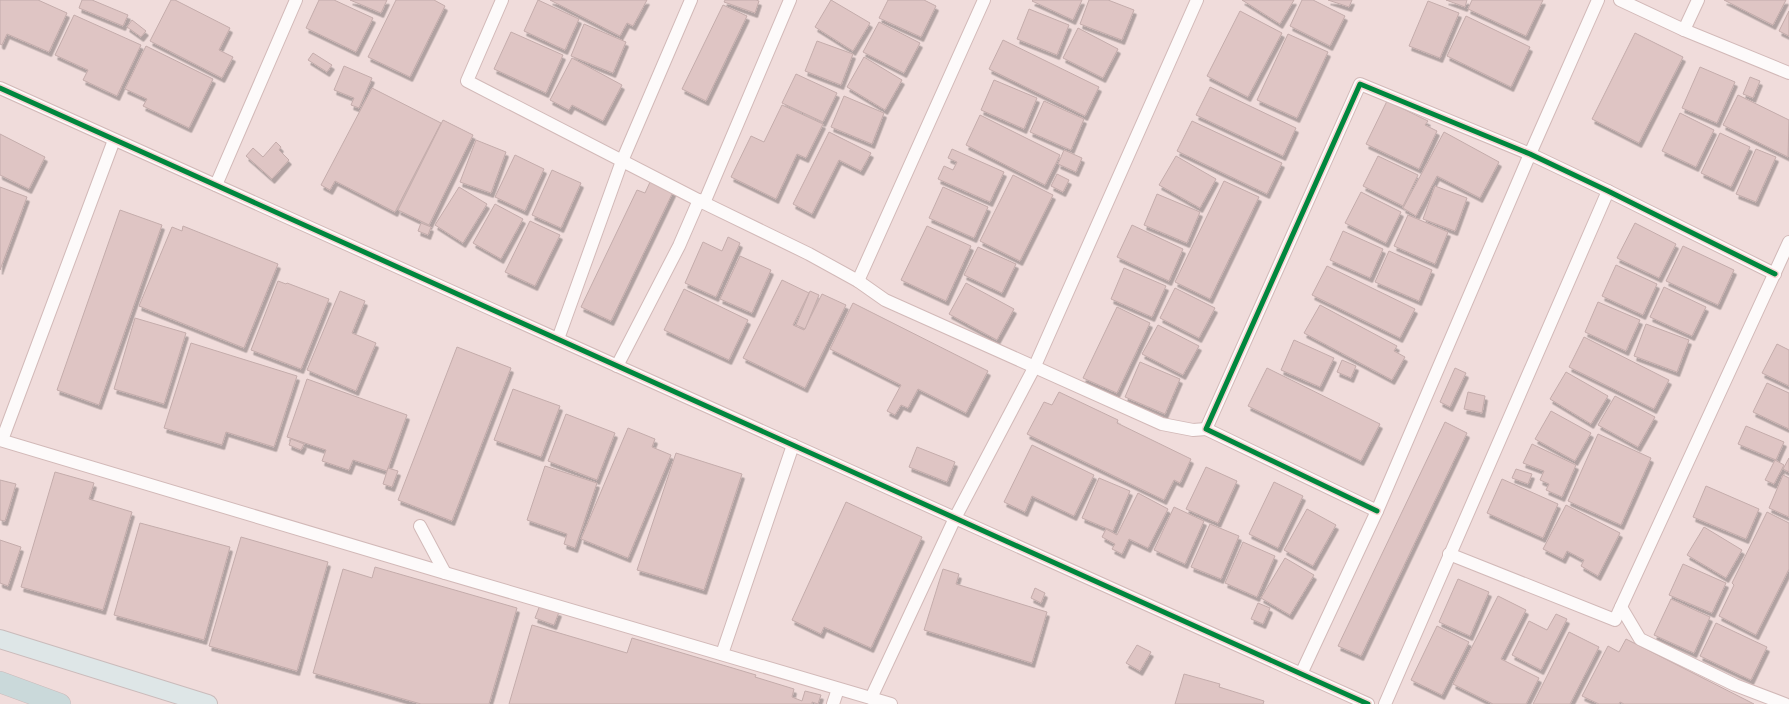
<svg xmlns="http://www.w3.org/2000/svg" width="1789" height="704" viewBox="0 0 1789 704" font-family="'Open Sans',sans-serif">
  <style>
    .building { fill: #dfc5c4; stroke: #c4acab; filter: url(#shadow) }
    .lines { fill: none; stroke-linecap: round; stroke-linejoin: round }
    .minor-casing { stroke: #d2b9b8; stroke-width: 14 }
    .primary-casing { stroke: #cabbbb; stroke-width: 20 }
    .motorway-casing { stroke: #cabbbb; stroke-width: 22 }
    .minor { stroke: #fdfafa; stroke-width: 12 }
    .primary { stroke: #dee6e7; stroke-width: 18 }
    .motorway { stroke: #cad9da; stroke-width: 21 }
    .cycleway-casing { stroke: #f8d4d3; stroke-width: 8 }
    .cycleway { stroke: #00873e; stroke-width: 5 }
  </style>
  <defs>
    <filter id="shadow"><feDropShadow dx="2.5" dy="4.5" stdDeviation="0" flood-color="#0004"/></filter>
  </defs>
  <rect width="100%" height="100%" fill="#f0dcdb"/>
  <g class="building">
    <polygon points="0,0 38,0 67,13 49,52 7,34 2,45 0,44"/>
    <polygon points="82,0 92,0 128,15 123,26 79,8"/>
    <polygon points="171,0 175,0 230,28 219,50 233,57 222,78 150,41"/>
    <polygon points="319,0 334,0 373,18 356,52 306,28"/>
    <polygon points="350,0 387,0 381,13"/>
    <polygon points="396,0 434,0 445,6 410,77 368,57"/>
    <polygon points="538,0 579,19 565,50 524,31"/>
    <polygon points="550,0 647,0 633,26 627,23 620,36"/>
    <polygon points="725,0 756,0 759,1 755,13 724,2"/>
    <polygon points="831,0 870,23 853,51 815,27"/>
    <polygon points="888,0 924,0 936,6 921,37 879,18"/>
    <polygon points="1033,0 1082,0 1073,20 1032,1"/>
    <polygon points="1089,0 1108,0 1134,10 1122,40 1080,24"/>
    <polygon points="1242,0 1294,0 1280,24"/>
    <polygon points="1302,0 1313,0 1345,16 1330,46 1290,26"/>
    <polygon points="1328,0 1352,0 1349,7"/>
    <polygon points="1446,0 1467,0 1465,7"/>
    <polygon points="1472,0 1543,0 1526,36 1468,9"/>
    <polygon points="1724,0 1786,0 1773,25"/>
    <polygon points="1428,1 1459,13 1440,58 1409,46"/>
    <polygon points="723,5 747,16 706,101 682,89"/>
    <polygon points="1029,9 1069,25 1057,55 1017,39"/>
    <polygon points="1240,11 1282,33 1248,97 1207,76"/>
    <polygon points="1789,11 1789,36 1779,31"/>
    <polygon points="74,15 141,45 117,96 83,80 88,70 55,55"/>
    <polygon points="1466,16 1530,47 1511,87 1447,56"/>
    <polygon points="132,20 146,31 141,37 127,27"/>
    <polygon points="879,22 920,43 904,73 863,52"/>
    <polygon points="584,24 626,42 613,73 571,56"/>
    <polygon points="1078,28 1118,49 1103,78 1063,58"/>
    <polygon points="511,32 563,55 546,93 494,69"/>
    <polygon points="1635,33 1683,57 1639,143 1592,119"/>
    <polygon points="1288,34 1328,52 1297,118 1257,100"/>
    <polygon points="1003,40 1099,87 1085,116 989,69"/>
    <polygon points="817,41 853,54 841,85 805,71"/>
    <polygon points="146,46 213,79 189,128 143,106 147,99 125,89"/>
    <polygon points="313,53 332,65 327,72 308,60"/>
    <polygon points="864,57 902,80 885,110 847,87"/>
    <polygon points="572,58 622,85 603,121 572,105 569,110 550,100"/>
    <polygon points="344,66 372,78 359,108 351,105 354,98 334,90"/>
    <polygon points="1700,67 1735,82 1717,123 1682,108"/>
    <polygon points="796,74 837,93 823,122 782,103"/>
    <polygon points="1750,77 1760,81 1753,98 1743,94"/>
    <polygon points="994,80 1037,98 1024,129 981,110"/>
    <polygon points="1210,87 1296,128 1283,156 1196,115"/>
    <polygon points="372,88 441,123 395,212 335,181 330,190 321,185"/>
    <polygon points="1738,95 1789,120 1788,157 1723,125"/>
    <polygon points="844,96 884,113 872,144 831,127"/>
    <polygon points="1044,101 1084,119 1071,150 1030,132"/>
    <polygon points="1387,101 1428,121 1425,125 1437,131 1419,169 1366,144"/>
    <polygon points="782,105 823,124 806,158 797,154 776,199 731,177 751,136 764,142"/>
    <polygon points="1680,113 1714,130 1696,167 1662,151"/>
    <polygon points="980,115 1060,155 1045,185 966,145"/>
    <polygon points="443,120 473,135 429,225 398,210"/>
    <polygon points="1192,121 1282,163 1267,194 1177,151"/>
    <polygon points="829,132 871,153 861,171 839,160 812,214 793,204"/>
    <polygon points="1444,132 1499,162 1480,198 1437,176 1416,216 1403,208"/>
    <polygon points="1720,133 1750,147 1731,187 1701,173"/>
    <polygon points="0,134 45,157 29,189 0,175"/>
    <polygon points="476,140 506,152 491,193 460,182"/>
    <polygon points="276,142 281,147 279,150 289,160 272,179 246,156 253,148 263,157"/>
    <polygon points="952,149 1004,172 990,202 938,179 944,166 953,170 957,162 948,158"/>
    <polygon points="1756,149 1776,157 1756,202 1736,194"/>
    <polygon points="1064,150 1082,158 1076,172 1058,164"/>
    <polygon points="515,155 544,169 525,211 495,197"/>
    <polygon points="1176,156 1216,179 1200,208 1159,185"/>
    <polygon points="1378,156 1418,175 1403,206 1363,186"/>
    <polygon points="552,170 581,183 561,228 532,215"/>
    <polygon points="1057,174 1069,180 1063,192 1051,186"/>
    <polygon points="1013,175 1053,195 1020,261 980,241"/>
    <polygon points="651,180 674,190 611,321 581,307 637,190 645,193"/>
    <polygon points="1224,181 1259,197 1210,299 1175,282"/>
    <polygon points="1435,186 1467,198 1455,231 1423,219"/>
    <polygon points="0,187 27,197 0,270"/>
    <polygon points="459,187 487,204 463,243 435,225"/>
    <polygon points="943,187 988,207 974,238 929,218"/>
    <polygon points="1361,192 1401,212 1386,243 1345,223"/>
    <polygon points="1157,194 1200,212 1187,243 1144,225"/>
    <polygon points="495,204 523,219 501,259 473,243"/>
    <polygon points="120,210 162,225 99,405 57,390"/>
    <polygon points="1408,215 1448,232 1435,264 1394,246"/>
    <polygon points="530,221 560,235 535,286 505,272"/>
    <polygon points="421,223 431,227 428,235 418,231"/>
    <polygon points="1635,223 1676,244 1659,278 1617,258"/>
    <polygon points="1132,225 1183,249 1169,281 1117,257"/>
    <polygon points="183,226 278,264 244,348 139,306 172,227 182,231"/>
    <polygon points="927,226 971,246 946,301 901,280"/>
    <polygon points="1343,231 1383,249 1370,278 1330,260"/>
    <polygon points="728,237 740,243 716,297 685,283 703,242 722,251"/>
    <polygon points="1683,246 1734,270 1718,305 1666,281"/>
    <polygon points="978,247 1016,264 1002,293 964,275"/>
    <polygon points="1389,251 1432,270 1419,301 1375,282"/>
    <polygon points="740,256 771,270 752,313 720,299"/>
    <polygon points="1616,265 1657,284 1643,315 1602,296"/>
    <polygon points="1327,266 1415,309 1400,338 1312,295"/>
    <polygon points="1124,268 1166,286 1152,317 1111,299"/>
    <polygon points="782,280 809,293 793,325 804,330 822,294 846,305 805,388 743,358"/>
    <polygon points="278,281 286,284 287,283 329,299 301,369 251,350"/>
    <polygon points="966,283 1014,309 997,340 949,314"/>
    <polygon points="1664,287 1706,307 1692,336 1650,317"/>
    <polygon points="1175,288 1215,308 1199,338 1160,318"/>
    <polygon points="684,289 748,320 729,360 664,330"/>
    <polygon points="340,291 365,301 352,333 376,343 356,391 307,370"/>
    <polygon points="810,291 819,295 805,329 796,325"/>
    <polygon points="1598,302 1640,320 1626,351 1585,332"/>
    <polygon points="853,303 988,371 966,413 918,389 908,408 901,405 895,415 887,411 901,385 830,349"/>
    <polygon points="1320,305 1397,346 1394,351 1405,357 1392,380 1304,333"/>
    <polygon points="1117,307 1150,323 1117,393 1083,378"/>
    <polygon points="135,318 186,333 164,404 114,389"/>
    <polygon points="1646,324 1689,340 1677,372 1634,356"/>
    <polygon points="1158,325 1199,346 1183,375 1142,354"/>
    <polygon points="1584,337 1669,380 1654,409 1569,367"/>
    <polygon points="1294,340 1334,358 1320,387 1281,370"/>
    <polygon points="191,343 297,376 274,447 226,432 222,445 164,428"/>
    <polygon points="1777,344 1789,350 1789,386 1762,373"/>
    <polygon points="457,347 511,368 452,521 398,500"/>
    <polygon points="1342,360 1356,366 1351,378 1337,372"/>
    <polygon points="1140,362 1180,379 1165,414 1125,397"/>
    <polygon points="1267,368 1380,424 1361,461 1248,406"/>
    <polygon points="1455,368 1466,373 1450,407 1440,402"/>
    <polygon points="1566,372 1608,396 1591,424 1550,399"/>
    <polygon points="307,379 407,415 387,471 353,460 349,470 322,461 326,450 287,437"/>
    <polygon points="1767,383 1789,393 1789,429 1753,412"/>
    <polygon points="513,389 560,406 541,457 494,440"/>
    <polygon points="1059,392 1118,420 1117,423 1191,459 1180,483 1174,480 1164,500 1027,434 1044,402 1052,405"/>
    <polygon points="1468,392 1485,396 1482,413 1464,409"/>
    <polygon points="1615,396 1655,417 1638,447 1598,425"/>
    <polygon points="1551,411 1591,433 1575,461 1535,439"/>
    <polygon points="566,414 615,433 597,480 548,461"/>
    <polygon points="1445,422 1467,433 1361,656 1338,646"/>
    <polygon points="1746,426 1784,442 1776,460 1738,444"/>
    <polygon points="628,428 655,439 652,447 671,455 628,558 581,539"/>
    <polygon points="1598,434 1651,458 1621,525 1568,501"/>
    <polygon points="291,439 304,444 301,450 289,445"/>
    <polygon points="1532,444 1576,465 1562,497 1546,490 1549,484 1540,480 1544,471 1523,463"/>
    <polygon points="1032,445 1094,475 1074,516 1032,496 1025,512 1004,502"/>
    <polygon points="917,447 955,462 947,482 909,467"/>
    <polygon points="676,453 742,474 704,590 637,570"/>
    <polygon points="1789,458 1789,472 1783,469"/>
    <polygon points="1775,460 1784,465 1774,484 1765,480"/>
    <polygon points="545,466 597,483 575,548 564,544 567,534 527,520"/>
    <polygon points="1206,467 1237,481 1218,523 1186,509"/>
    <polygon points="388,468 398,471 392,487 383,484"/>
    <polygon points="1516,469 1532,474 1528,484 1512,478"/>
    <polygon points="55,472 94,483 89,499 132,512 103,610 21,587"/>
    <polygon points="1783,475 1789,478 1789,517 1769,508"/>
    <polygon points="1099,478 1130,491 1113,531 1082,518"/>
    <polygon points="1502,479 1558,504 1543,538 1487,513"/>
    <polygon points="0,480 16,484 5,521 0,520"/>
    <polygon points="1274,482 1303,496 1278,548 1249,534"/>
    <polygon points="1706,486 1759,509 1746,539 1693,517"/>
    <polygon points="1138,493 1168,509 1148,548 1129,539 1122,554 1112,549 1115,544 1102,537 1106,529 1117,535"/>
    <polygon points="846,502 922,537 871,648 824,627 821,634 792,620"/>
    <polygon points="1566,505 1620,533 1598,576 1581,566 1584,560 1567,551 1563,559 1543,549"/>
    <polygon points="1174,507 1204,521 1185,564 1154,550"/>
    <polygon points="1307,509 1336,525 1313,566 1284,550"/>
    <polygon points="1767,512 1789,523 1789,569 1756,635 1719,616 1734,585 1732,583"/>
    <polygon points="140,523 230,547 204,640 114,615"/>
    <polygon points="1210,524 1239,536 1221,579 1191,567"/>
    <polygon points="1704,527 1742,550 1726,578 1687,555"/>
    <polygon points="241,537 328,562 297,671 209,646"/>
    <polygon points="0,540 21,547 8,586 0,583"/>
    <polygon points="1243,542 1275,556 1257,597 1225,583"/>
    <polygon points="1285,558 1314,575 1290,615 1261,598"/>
    <polygon points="1683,564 1726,583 1712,613 1669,595"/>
    <polygon points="375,567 517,608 489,704 421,704 313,673 343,569 372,578"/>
    <polygon points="943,569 959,574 956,584 1047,612 1032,663 924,630"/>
    <polygon points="1458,579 1489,592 1470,636 1439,622"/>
    <polygon points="1035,588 1045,593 1041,603 1031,598"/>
    <polygon points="1498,596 1526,610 1501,659 1539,678 1526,704 1493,704 1453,684"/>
    <polygon points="1671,599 1710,617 1694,653 1654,635"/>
    <polygon points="1258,603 1270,608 1263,624 1251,619"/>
    <polygon points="540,605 559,612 554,625 535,618"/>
    <polygon points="1556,614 1567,619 1541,670 1512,655 1529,621 1547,630"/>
    <polygon points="1716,623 1767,647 1751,680 1700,656"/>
    <polygon points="532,625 627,653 632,638 756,675 755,677 794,689 792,697 802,701 805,691 821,695 818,704 812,702 812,704 509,704"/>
    <polygon points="1437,626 1469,642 1442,695 1411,680"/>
    <polygon points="1569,632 1599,647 1570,704 1533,704"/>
    <polygon points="1626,639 1754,704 1624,704 1620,702 1619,704 1599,704 1582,696 1608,646 1619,652"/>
    <polygon points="1137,645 1151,652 1140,671 1126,663"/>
    <polygon points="1184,674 1220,684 1219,687 1264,701 1263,704 1175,704"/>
  </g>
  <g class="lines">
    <defs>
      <g id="minor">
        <polyline points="502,0 467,81 704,203 809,254 858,281 984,0"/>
        <polyline points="1620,0 1684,30 1698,0"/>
        <polyline points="1684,30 1789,73"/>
        <polyline points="0,88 1368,704"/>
        <polyline points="216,185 296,0"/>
        <polyline points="704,203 790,0"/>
        <polyline points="858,281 885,300 1162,424 1193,430 1206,429"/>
        <polyline points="558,339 622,161 691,0"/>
        <polyline points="617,366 679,246 699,200"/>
        <polyline points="0,440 445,573 891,704"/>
        <polyline points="2,440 114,140"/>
        <polyline points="1377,511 1206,429 1360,84 1530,154 1608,191 1775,274"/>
        <polyline points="420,526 445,573"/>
        <polyline points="1449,554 1615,620 1789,242"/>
        <polyline points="1621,607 1640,639 1735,685 1785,704"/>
        <polyline points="722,654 793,445"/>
        <polyline points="1301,674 1377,511 1530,154 1598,0"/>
        <polyline points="871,698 955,518 1034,368 1197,0"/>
        <polyline points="833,704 838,689"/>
        <polyline points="1385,704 1608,191"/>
      </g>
      <polyline id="primary" points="0,639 208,704"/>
      <polyline id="motorway" points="0,682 60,704"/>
    </defs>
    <use href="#minor" class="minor-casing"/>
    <use href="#primary" class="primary-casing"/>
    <use href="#motorway" class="motorway-casing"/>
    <use href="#minor" class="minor"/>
    <use href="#primary" class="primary"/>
    <use href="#motorway" class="motorway"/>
    <defs>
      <g id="cycleway">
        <polyline points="0,88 1368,704"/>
        <polyline points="1377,511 1206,429 1360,84 1530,154 1608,191 1775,274"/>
      </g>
    </defs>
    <use href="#cycleway" class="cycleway-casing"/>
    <use href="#cycleway" class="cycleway"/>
  </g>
</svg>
